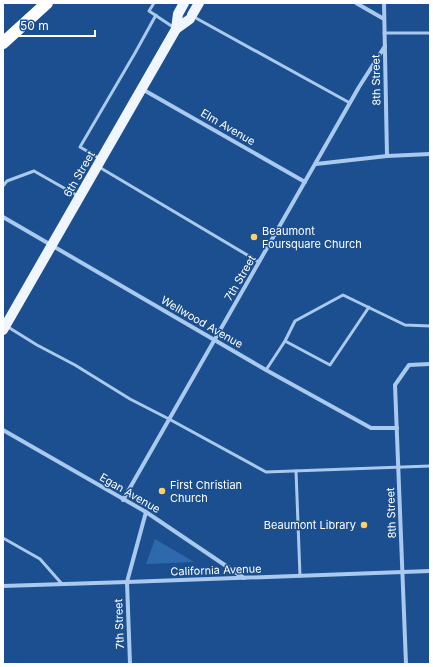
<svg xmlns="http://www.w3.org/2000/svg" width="433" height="667" viewBox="0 0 433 667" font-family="Inter,sans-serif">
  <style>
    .green { fill: #2e69ad }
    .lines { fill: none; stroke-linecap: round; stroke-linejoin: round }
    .lane { stroke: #a9c9ee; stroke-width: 3 }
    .street { stroke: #a9c9ee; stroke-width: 4 }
    .primary { stroke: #f0f6ff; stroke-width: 10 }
    .highway { stroke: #fff; stroke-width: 12 }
    .poi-dot { fill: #ffd166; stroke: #1b4f8f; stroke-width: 1.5 }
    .labels { text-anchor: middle; stroke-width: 3; stroke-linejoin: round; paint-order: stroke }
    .street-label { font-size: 11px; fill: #fff; stroke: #1b4f8f }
    .poi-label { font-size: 11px; fill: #fff; stroke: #1b4f8f; text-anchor: start }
  </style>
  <rect width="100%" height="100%" fill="#1b4f8f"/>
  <polygon class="green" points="155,539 194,562 146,564"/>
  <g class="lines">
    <g class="lane">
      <polyline points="154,3 149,11 173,27"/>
      <polyline points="194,17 350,103"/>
      <polyline points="384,33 430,33"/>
      <polyline points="99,158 80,147 135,53 156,15"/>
      <polyline points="99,167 259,262"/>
      <polyline points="3,186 7,181 34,171 78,196"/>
      <polyline points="369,307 330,365 285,341 295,321 343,295 405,325 430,326"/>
      <polyline points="8,327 37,345 75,365 130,399 169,419 266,472 430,466"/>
      <polyline points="266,370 285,341"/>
      <polyline points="296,471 300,576"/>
      <polyline points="3,538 40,559 62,584"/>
    </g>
    <g class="street">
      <polyline points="356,3 384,19"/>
      <polyline points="384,3 387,156"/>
      <polyline points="142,89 305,182"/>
      <polyline points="316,164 387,156 430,154"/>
      <polyline points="3,217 266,370 371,428 397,428"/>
      <polyline points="3,430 146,512 244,578"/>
      <polyline points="123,500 359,87 385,46"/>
      <polyline points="3,586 127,582 430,571"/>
      <polyline points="130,664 127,582 146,512"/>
      <polyline points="406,664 395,385 409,365 430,364"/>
    </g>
    <g class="primary">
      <polyline points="192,15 199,3"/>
      <polyline points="176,29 190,19"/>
      <polyline points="3,330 176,29 178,14 184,3"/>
    </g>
    <polyline class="highway" points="3,43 47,3"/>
  </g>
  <g class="poi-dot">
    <circle cx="254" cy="237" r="4"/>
    <circle cx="162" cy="491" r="4"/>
    <circle cx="364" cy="525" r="4"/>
  </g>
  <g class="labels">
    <g class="street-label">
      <text transform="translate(376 80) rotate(-91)" y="4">8th Street</text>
      <text transform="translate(228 127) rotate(30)" y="4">Elm Avenue</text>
      <text transform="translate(79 174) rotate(-60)" y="4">6th Street</text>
      <text transform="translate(240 278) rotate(-60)" y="4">7th Street</text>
      <text transform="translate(202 322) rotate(30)" y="4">Wellwood Avenue</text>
      <text transform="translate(130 493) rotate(30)" y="4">Egan Avenue</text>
      <text transform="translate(391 513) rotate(-92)" y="4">8th Street</text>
      <text transform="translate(216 570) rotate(-2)" y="4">California Avenue</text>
      <text transform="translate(119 624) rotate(-92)" y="4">7th Street</text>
    </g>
    <g class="poi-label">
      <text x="262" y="235">Beaumont<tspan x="262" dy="13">Foursquare Church</tspan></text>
      <text x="170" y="489">First Christian<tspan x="170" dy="13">Church</tspan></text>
      <text x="356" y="529" text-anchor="end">Beaumont Library</text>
    </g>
  </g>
  <rect width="433" height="667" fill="none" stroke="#ffffff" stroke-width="8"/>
  <path d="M14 30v6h81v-6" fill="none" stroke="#ffffff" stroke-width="2"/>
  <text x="20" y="30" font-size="12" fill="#ffffff" stroke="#1b4f8f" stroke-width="3" paint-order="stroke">50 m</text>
</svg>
